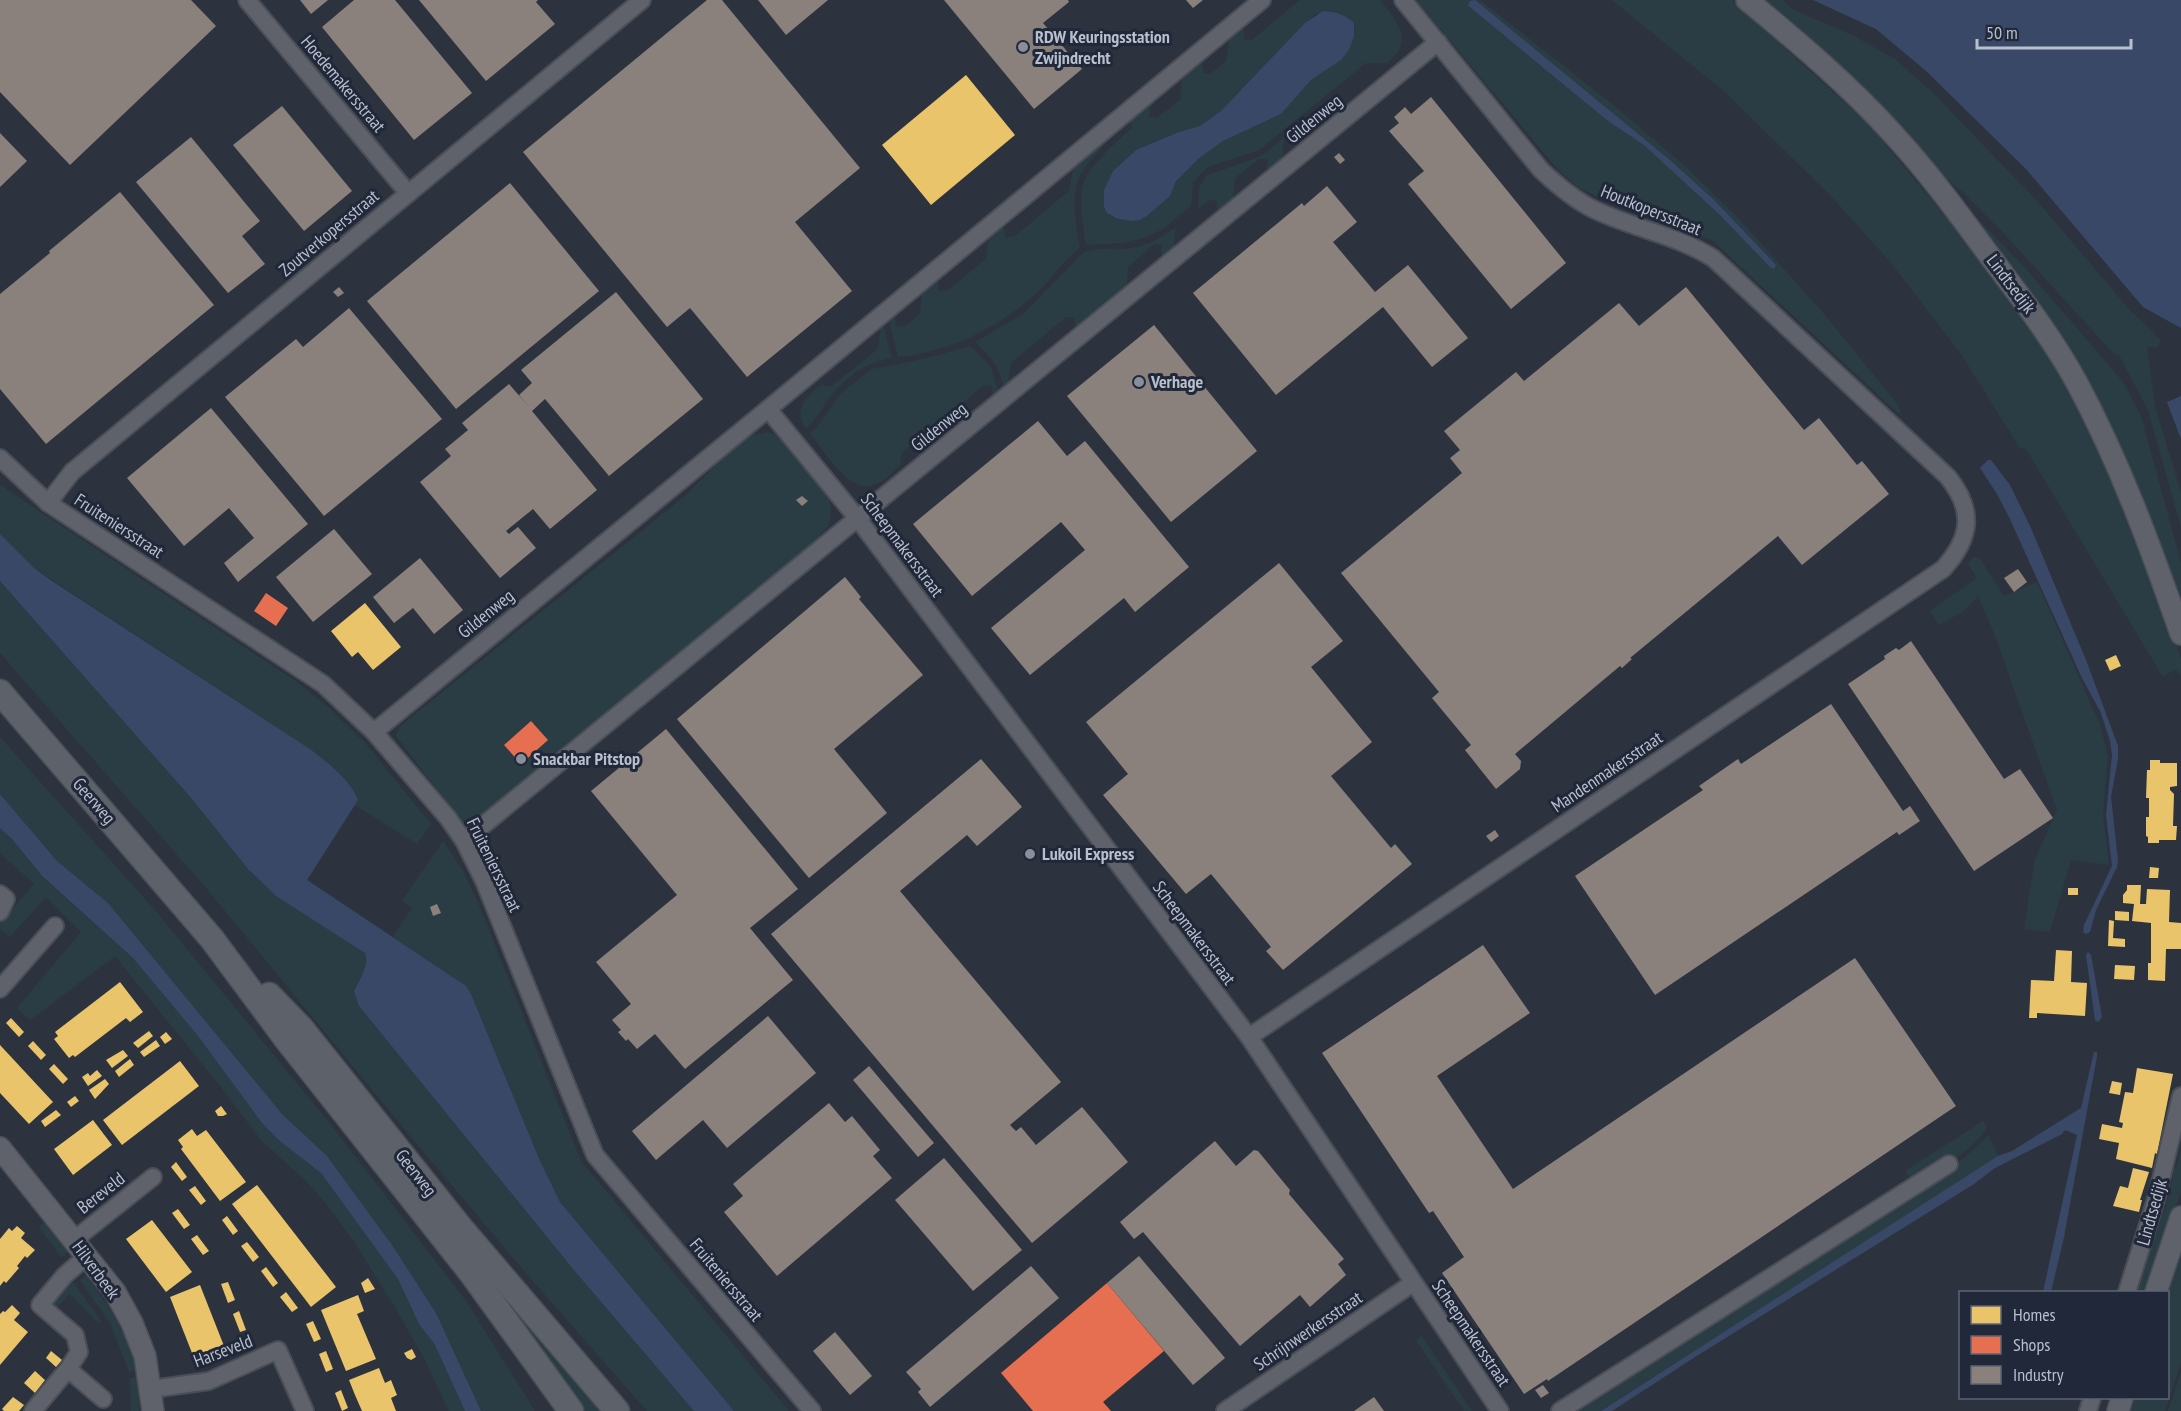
<svg xmlns="http://www.w3.org/2000/svg" width="2181" height="1411" viewBox="0 0 2181 1411" font-family="'PT Sans Narrow',sans-serif">
  <style>
    .green { fill: #2a3d44; fill-rule: evenodd }
    .water { fill: #3a4868 }
    .homes { fill: #e9c46a }
    .shops { fill: #e76f51 }
    .industry { fill: #8a817c }
    .lines { fill: none; stroke-linecap: round; stroke-linejoin: round }
    .minor-casing { stroke: #4a4e56; stroke-width: 20 }
    .tertiary-casing { stroke: #4a4e56; stroke-width: 24 }
    .secondary-casing { stroke: #4a4e56; stroke-width: 27 }
    .minor { stroke: #5f626b; stroke-width: 16 }
    .tertiary { stroke: #5f626b; stroke-width: 21 }
    .secondary { stroke: #5d616a; stroke-width: 24 }
    .poi-dot { fill: #888e9b; stroke: #202839; stroke-width: 2 }
    .labels { text-anchor: middle; stroke-width: 6; stroke-linejoin: round; paint-order: stroke }
    .poi-label { font-size: 18px; font-weight: bold; fill: #b9bfcd; stroke: #202839; text-anchor: start }
    .street-label { font-size: 18px; fill: #b9bfcd; stroke: #202839 }
  </style>
  <rect width="100%" height="100%" fill="#2d333e"/>
  <g class="green">
    <path d="M1300 0H1380C1397 21 1415 41 1387 63H1366L1259 150 1208 167 1201 173 1193 183 1191 206 1163 229 1144 238 1122 243 1086 245C1083 226 1079 207 1082 188 1086 168 1118 140 1133 127L1129 122 1148 107 1150 109 1149 117 1157 118 1180 100 1182 78 1200 64 1203 66V73L1210 74 1226 61 1229 40 1242 29 1244 30V39L1252 40ZM1316 13 1355 28 1349 50 1341 60 1311 80 1281 114 1223 141 1198 159 1176 181 1170 196 1147 216 1140 220 1111 216 1107 213 1104 207V190L1113 171 1136 150 1179 132 1200 126 1221 111Z"/>
    <polygon points="1416,0 1480,0 1612,104 1687,168 1741,221 1824,314 1898,405 1901,412 1899,414 1712,240 1615,206 1578,187 1560,172"/>
    <polygon points="1612,0 1732,0 1870,126 1976,253 2045,348 2080,406 2142,547 2181,658 2181,676 2176,669 2163,677 2026,449 2020,448 1961,354 1892,264 1831,196 1726,93"/>
    <polygon points="1759,0 1783,0 1794,10 1854,36 1895,59 1931,91 2038,202 2128,308 2161,340 2158,347 2147,347 2155,407 2181,492 2181,527 2148,410 2119,355 2114,354 1999,228 1967,196 1927,162"/>
    <polygon points="1327,102 1324,124 1309,134 1309,125 1300,124"/>
    <path d="M1113 135C1103 147 1090 159 1082 172 1069 194 1076 225 1080 248 1067 256 1053 277 1042 288 1002 326 953 351 898 357L889 320 895 316 896 326 904 327 920 314 922 293 935 282H938L939 291H947L986 259 989 237 1002 227 1004 228 1005 237H1013L1020 232 1069 191 1073 169Z"/>
    <polygon points="1284,138 1282,159 1269,169 1267,167 1268,159 1259,159 1235,178 1233,198 1219,210 1217,209 1217,201 1210,200 1198,209 1199,188 1206,176 1261,156"/>
    <polygon points="1967,213 1978,219 2026,269 2123,382 2141,416 2181,563 2181,611 2139,500"/>
    <path d="M1176 227 1173 248 1164 256 1161 255 1162 245 1154 244 1128 267 1127 286 1079 326 1075 325V317H1066L1011 363 1008 384 1004 388C1000 367 991 357 975 342L1024 313 1083 253C1095 247 1109 250 1122 249 1143 248 1160 239 1176 227Z"/>
    <path d="M883 325 892 358C863 363 843 379 826 402 820 412 815 421 806 428 791 409 809 395 823 383L824 386H832L878 349 881 327Z"/>
    <path d="M970 346 991 367 998 392 993 395 992 386 984 385 902 453 900 465C893 471 884 482 874 485 849 494 824 451 810 433L818 426 841 393 872 369 923 359Z"/>
    <polygon points="768,432 781,436 829,498 831,510 829,524 816,540 748,601 468,830 396,736 400,726 685,496 745,436"/>
    <path d="M0 485 297 682 329 708 366 744 431 824 417 844 355 805 357 800C350 779 327 762 310 749L34 568 0 534Z"/>
    <polygon points="1974,556 1981,560 2004,596 2037,582 2100,725 2108,756 2103,813 2109,865 2071,860 2050,932 2024,929 2035,859 2057,810 1994,633 1978,596 1964,611 1939,625 1930,611 1977,578 1968,564"/>
    <path d="M0 581 192 799 248 869 276 896 366 953C370 965 359 980 354 991L359 1006 573 1269 694 1411H647L532 1280 416 1143 207 889 0 653Z"/>
    <polygon points="0,737 154,909 332,1126 466,1301 535,1411 481,1411 436,1313 392,1245 327,1156 282,1114 108,903 57,861 0,794"/>
    <polygon points="0,828 12,839 42,877 133,958 198,1036 262,1123 281,1142 321,1173 398,1279 419,1324 435,1345 465,1411 449,1411 424,1358 396,1309 355,1243 328,1206 308,1183 261,1140 224,1091 115,956 30,1020 17,1008 81,932 46,897 10,937 0,929 0,924 34,884 0,853"/>
    <polygon points="443,841 463,871 479,905 581,1161 789,1411 734,1411 715,1389 560,1202 540,1161 471,994 466,986 393,937 412,908 402,901"/>
    <polygon points="296,1040 606,1411 577,1411"/>
    <path d="M1983 1121 1987 1127C1979 1141 1963 1154 1950 1162L1944 1155 1910 1177 1908 1176 1905 1171Z"/>
    <polygon points="1988,1135 1998,1156 1962,1181 1600,1411 1579,1411 1955,1172 1952,1168 1983,1141"/>
    <polygon points="2181,1148 2181,1192 2149,1292 2132,1292 2159,1211 2164,1212 2173,1178 2169,1177 2172,1167 2176,1168"/>
    <polygon points="45,1221 68,1252 61,1257 39,1227"/>
    <polygon points="2181,1244 2181,1363 2165,1411 2126,1411 2131,1398 2168,1398 2168,1292 2165,1292"/>
    <path d="M86 1275C111 1310 125 1329 137 1370L129 1372 110 1323 80 1280Z"/>
    <polygon points="73,1282 101,1321 99,1323 69,1294 58,1307 54,1304"/>
    <polygon points="1422,1336 1472,1411 1464,1411 1416,1340"/>
    <polygon points="2181,1372 2181,1411 2168,1411"/>
    <polygon points="138,1377 139,1411 131,1411 130,1378"/>
  </g>
  <g class="water">
    <polygon points="1475,0 1671,161 1715,201 1776,265 1774,269 1771,268 1720,215 1644,145 1608,121 1471,8 1468,5 1470,1"/>
    <polygon points="1813,0 2181,0 2181,328 2143,307 2026,169 1925,70 1876,29"/>
    <path d="M1323 11C1334 12 1345 14 1354 23V36L1349 50 1341 60 1311 80 1281 114 1223 141 1198 159 1176 181 1170 196 1147 216 1140 220 1131 221 1116 218 1107 213 1104 207V190L1113 171 1136 150 1179 132 1200 126 1221 111 1305 23Z"/>
    <polygon points="2181,396 2181,439 2167,402"/>
    <polygon points="1988,460 1991,460 2010,485 2031,528 2086,660 2118,746 2118,759 2111,797 2118,860 2117,867 2096,910 2090,932 2086,934 2083,932 2084,925 2112,866 2106,815 2112,755 2110,741 2101,713 2082,678 2009,517 1997,494 1980,468"/>
    <path d="M0 534 34 568 49 579 310 749C327 762 350 779 358 800L307 880 466 986 471 994 540 1161 560 1202 734 1411H694L573 1269 359 1006 354 991C359 980 370 965 365 953L276 896 248 869 192 799 0 581Z"/>
    <polygon points="0,794 57,861 108,903 282,1114 327,1156 392,1245 436,1313 481,1411 465,1411 435,1345 419,1324 398,1279 321,1173 281,1142 262,1123 198,1036 133,958 42,876 12,839 0,828"/>
    <polygon points="2088,952 2091,955 2102,1017 2098,1022 2095,1020 2086,955"/>
    <polygon points="2094,1052 2097,1052 2097,1056 2064,1237 2051,1292 2043,1292 2077,1135 2065,1130 2062,1134 1995,1168 1974,1184 1695,1357 1612,1411 1601,1411 1998,1156 2012,1151 2081,1108"/>
  </g>
  <g class="homes">
    <polygon points="966,75 1015,135 931,205 882,145"/>
    <polygon points="365,603 401,647 373,670 358,652 352,657 331,631"/>
    <polygon points="2116,655 2121,666 2110,671 2105,660"/>
    <polygon points="2150,760 2160,760 2160,763 2177,763 2177,786 2170,787 2170,790 2174,794 2173,826 2177,826 2176,840 2159,840 2159,843 2148,843 2148,837 2146,836 2146,817 2149,817 2149,798 2146,798 2147,770 2150,770"/>
    <polygon points="2150,867 2159,868 2158,878 2149,878"/>
    <polygon points="2127,885 2141,885 2140,904 2146,904 2147,889 2170,890 2169,922 2181,923 2181,949 2166,949 2165,981 2148,980 2148,963 2151,963 2151,923 2132,921 2134,904 2123,903 2123,895 2127,890"/>
    <rect x="2068" y="888" width="10" height="7"/>
    <polygon points="2115,911 2129,912 2129,921 2115,920"/>
    <polygon points="2109,920 2114,921 2113,938 2125,939 2125,947 2108,946"/>
    <polygon points="2056,950 2072,951 2071,982 2087,983 2085,1016 2037,1013 2037,1018 2029,1018 2031,980 2054,981"/>
    <polygon points="2115,965 2135,966 2134,980 2114,979"/>
    <polygon points="120,982 143,1012 130,1022 126,1018 75,1057 73,1055 69,1058 54,1039 58,1036 55,1032"/>
    <polygon points="11,1018 24,1032 19,1037 6,1023"/>
    <polygon points="149,1031 153,1036 138,1048 133,1043"/>
    <polygon points="166,1032 172,1039 165,1044 160,1037"/>
    <polygon points="156,1040 160,1046 144,1057 140,1052"/>
    <polygon points="33,1041 46,1055 41,1060 28,1046"/>
    <polygon points="0,1045 53,1102 29,1124 0,1093"/>
    <polygon points="123,1050 128,1056 112,1068 106,1060"/>
    <polygon points="130,1059 134,1065 119,1077 115,1071"/>
    <polygon points="180,1061 199,1086 122,1145 103,1120"/>
    <polygon points="54,1064 68,1079 63,1084 49,1069"/>
    <polygon points="2137,1068 2173,1074 2157,1154 2155,1153 2152,1168 2116,1159 2119,1143 2099,1139 2102,1124 2122,1128 2123,1123 2119,1122 2125,1092 2133,1093"/>
    <polygon points="97,1070 102,1076 88,1086 82,1077 88,1073 90,1076"/>
    <polygon points="105,1079 109,1084 95,1099 89,1090"/>
    <polygon points="2112,1081 2122,1083 2120,1095 2109,1093"/>
    <polygon points="75,1096 79,1101 71,1107 67,1102"/>
    <polygon points="221,1106 227,1114 223,1116 218,1116 215,1111"/>
    <polygon points="56,1110 61,1115 45,1127 41,1121"/>
    <polygon points="93,1120 112,1145 73,1175 54,1149"/>
    <polygon points="192,1129 197,1136 206,1130 246,1182 220,1201 181,1149 183,1147 178,1140"/>
    <polygon points="176,1162 187,1177 182,1181 171,1167"/>
    <polygon points="2133,1168 2149,1172 2140,1200 2142,1200 2139,1212 2113,1206 2120,1186 2128,1188"/>
    <polygon points="257,1185 336,1287 311,1307 232,1204"/>
    <polygon points="195,1186 206,1201 201,1205 189,1190"/>
    <polygon points="178,1209 190,1225 184,1229 172,1213"/>
    <polygon points="227,1216 238,1231 233,1235 222,1220"/>
    <polygon points="152,1220 192,1272 166,1292 126,1239"/>
    <polygon points="17,1226 25,1233 21,1238 35,1250 27,1258 25,1256 17,1266 19,1268 6,1283 4,1281 0,1286 0,1239 9,1228 12,1231"/>
    <polygon points="197,1235 209,1251 203,1255 191,1239"/>
    <polygon points="247,1242 259,1257 253,1262 241,1246"/>
    <polygon points="266,1267 278,1283 273,1287 261,1271"/>
    <polygon points="368,1278 375,1289 365,1293 361,1283"/>
    <polygon points="228,1282 235,1300 228,1303 221,1284"/>
    <polygon points="200,1285 224,1346 194,1358 170,1297"/>
    <polygon points="286,1292 298,1308 292,1312 280,1297"/>
    <polygon points="358,1295 364,1311 357,1314 376,1359 346,1371 321,1310"/>
    <polygon points="12,1305 20,1313 14,1320 28,1332 0,1365 0,1314 3,1311 5,1312"/>
    <polygon points="239,1311 246,1330 240,1332 233,1314"/>
    <polygon points="313,1321 321,1339 314,1342 306,1324"/>
    <polygon points="412,1349 416,1357 411,1360 407,1358 404,1353"/>
    <polygon points="51,1351 62,1360 56,1367 46,1358"/>
    <polygon points="326,1351 333,1369 326,1372 319,1354"/>
    <polygon points="379,1368 385,1383 391,1380 397,1395 391,1398 396,1411 362,1411 355,1395 349,1380"/>
    <polygon points="35,1371 45,1380 35,1393 24,1383"/>
    <polygon points="341,1390 348,1408 342,1411 335,1393"/>
    <polygon points="13,1397 24,1405 19,1411 4,1411 2,1409"/>
  </g>
  <g class="shops">
    <polygon points="266,593 288,608 276,626 254,611"/>
    <polygon points="531,721 548,740 521,764 504,745"/>
    <polygon points="1107,1283 1164,1351 1103,1402 1111,1411 1033,1411 1001,1373"/>
  </g>
  <g class="industry">
    <polygon points="0,0 191,0 216,26 70,165 0,92"/>
    <polygon points="300,0 328,0 311,14"/>
    <polygon points="354,0 395,0 472,93 414,140 322,27"/>
    <polygon points="419,0 538,0 536,2 555,24 486,81"/>
    <polygon points="707,0 722,0 860,168 795,222 852,291 747,377 690,308 667,327 523,152"/>
    <polygon points="758,0 828,0 786,35"/>
    <polygon points="944,0 1068,0 1069,2 1043,23 1082,69 1034,109"/>
    <polygon points="1186,0 1203,0 1193,8"/>
    <polygon points="1431,97 1566,263 1511,309 1408,184 1424,171 1389,131 1399,123 1394,117 1405,107 1411,114"/>
    <polygon points="282,106 352,191 304,231 233,145"/>
    <polygon points="0,133 27,161 0,187"/>
    <polygon points="191,137 260,221 242,236 265,264 228,293 136,182"/>
    <polygon points="1339,153 1345,160 1340,164 1334,157"/>
    <polygon points="510,183 599,291 456,409 367,301"/>
    <polygon points="1327,186 1357,222 1333,242 1375,292 1408,265 1468,338 1432,367 1383,307 1276,395 1193,293 1302,203 1304,206"/>
    <polygon points="120,192 214,305 46,444 0,389 0,294 50,253 49,251"/>
    <polygon points="339,287 344,293 338,297 333,292"/>
    <polygon points="1686,287 1804,430 1819,418 1857,465 1862,461 1889,494 1802,565 1778,536 1630,658 1632,659 1622,668 1620,666 1515,754 1521,761 1520,769 1496,789 1465,750 1471,745 1432,698 1439,692 1341,573 1462,473 1450,458 1460,450 1444,431 1516,372 1524,381 1619,303 1639,326"/>
    <polygon points="616,292 703,399 609,476 545,399 532,411 597,490 550,529 533,509 506,531 509,534 518,527 536,548 500,578 420,482 451,456 445,449 468,430 462,423 509,384 529,407 519,395 532,383 521,370"/>
    <polygon points="349,308 442,419 324,516 225,397 296,339 303,347"/>
    <polygon points="1154,325 1257,451 1171,522 1067,396"/>
    <polygon points="211,408 308,524 238,582 224,563 254,538 229,508 184,546 127,478"/>
    <polygon points="1038,421 1067,456 1085,441 1189,567 1135,612 1124,598 1030,675 991,628 1085,550 1061,522 972,596 913,524"/>
    <polygon points="802,496 808,501 802,506 796,500"/>
    <polygon points="334,529 372,574 313,622 276,577"/>
    <polygon points="420,558 463,610 434,634 413,608 394,623 373,597"/>
    <polygon points="1279,563 1343,641 1311,667 1372,742 1331,776 1391,848 1395,844 1412,864 1283,970 1266,951 1271,947 1211,874 1186,894 1103,795 1128,774 1086,722"/>
    <polygon points="2018,569 2027,582 2014,592 2004,578"/>
    <polygon points="845,577 861,597 859,599 923,675 834,749 887,813 809,878 677,719"/>
    <polygon points="1911,641 2004,779 2020,769 2053,818 1974,871 1848,684 1885,659 1884,656 1896,648 1899,650"/>
    <polygon points="1831,704 1903,811 1910,806 1920,821 1899,835 1897,832 1655,995 1575,876 1703,790 1699,786 1738,759 1741,764"/>
    <polygon points="666,729 798,889 750,928 793,980 685,1069 655,1034 637,1049 628,1039 626,1041 618,1032 621,1030 612,1020 631,1004 596,962 677,895 591,791"/>
    <polygon points="981,759 1022,807 977,846 967,835 900,891 1061,1082 1010,1125 1016,1131 1021,1127 1036,1145 1082,1107 1128,1162 1032,1243 771,934"/>
    <polygon points="1495,830 1499,836 1491,842 1486,836"/>
    <polygon points="437,904 441,913 433,916 430,907"/>
    <polygon points="1483,945 1530,1013 1437,1076 1513,1189 1855,958 1956,1106 1548,1381 1547,1379 1524,1394 1442,1273 1464,1257 1433,1211 1429,1213 1322,1053"/>
    <polygon points="768,1016 816,1073 727,1148 703,1120 656,1160 632,1131"/>
    <polygon points="869,1066 934,1143 918,1157 853,1080"/>
    <polygon points="829,1103 845,1122 852,1116 880,1150 873,1156 892,1178 777,1276 724,1212 743,1196 733,1184"/>
    <polygon points="1215,1141 1236,1166 1254,1150 1258,1151 1290,1190 1289,1194 1344,1259 1338,1264 1346,1275 1310,1307 1300,1295 1240,1346 1143,1232 1134,1239 1120,1222"/>
    <polygon points="944,1158 1022,1250 973,1291 895,1200"/>
    <polygon points="1139,1256 1225,1358 1193,1385 1107,1283"/>
    <polygon points="1031,1266 1059,1298 930,1407 918,1392 921,1389 906,1372"/>
    <polygon points="835,1332 872,1376 850,1395 813,1351"/>
    <polygon points="1543,1385 1549,1393 1541,1398 1535,1390"/>
    <polygon points="1374,1397 1384,1411 1354,1411"/>
  </g>
  <g class="lines">
    <defs>
      <g id="minor">
        <polyline points="247,0 408,193"/>
        <polyline points="768,409 858,519 1249,1037 1500,1411"/>
        <polyline points="0,458 48,503 323,684 374,732 448,818 464,841 484,881 595,1155 812,1411"/>
        <polyline points="48,503 72,472 642,0"/>
        <polyline points="374,732 768,409 1262,0"/>
        <polyline points="464,841 1438,42"/>
        <polyline points="0,894 6,899 0,912"/>
        <polyline points="0,989 55,926"/>
        <path d="M1249 1037 1943 569C1971 538 1975 511 1948 477L1713 258C1676 235 1632 228 1593 209 1573 199 1557 185 1541 170L1403 0"/>
        <polyline points="74,1240 153,1177"/>
        <polyline points="87,1256 65,1275 40,1305 75,1335 79,1352 68,1369 103,1399"/>
        <polyline points="2127,1292 2157,1196 2181,1096"/>
        <polyline points="152,1389 209,1381 278,1350 305,1411"/>
        <polyline points="33,1411 68,1369"/>
        <polyline points="1225,1411 1413,1283"/>
        <polyline points="1560,1411 1949,1164"/>
        <polyline points="2088,1411 2092,1398"/>
      </g>
      <g id="tertiary">
        <path d="M1747 0C1798 42 1849 85 1894 135 1930 174 1961 217 1992 259 2022 299 2053 339 2077 383 2120 463 2151 548 2181 634"/>
        <polyline points="0,1148 115,1292 132,1323 145,1356 153,1411"/>
        <polyline points="2156,1292 2181,1217"/>
        <polyline points="2118,1411 2122,1398"/>
      </g>
      <g id="secondary">
        <polyline points="0,692 212,939 287,1040 472,1274 571,1411"/>
        <polyline points="269,995 301,1028 460,1227 617,1411"/>
      </g>
    </defs>
    <use href="#minor" class="minor-casing"/>
    <use href="#tertiary" class="tertiary-casing"/>
    <use href="#secondary" class="secondary-casing"/>
    <use href="#minor" class="minor"/>
    <use href="#tertiary" class="tertiary"/>
    <use href="#secondary" class="secondary"/>
  </g>
  <g class="poi-dot">
    <circle cx="1023" cy="47" r="6"/>
    <circle cx="1139" cy="382" r="6"/>
    <circle cx="521" cy="759" r="6"/>
    <circle cx="1030" cy="854" r="6"/>
  </g>
  <g class="labels">
    <g class="poi-label">
      <text x="1035" y="43">RDW Keuringsstation<tspan x="1035" dy="21">Zwijndrecht</tspan></text>
      <text x="1151" y="388">Verhage</text>
      <text x="533" y="765">Snackbar Pitstop</text>
      <text x="1042" y="860">Lukoil Express</text>
    </g>
    <g class="street-label">
      <text transform="translate(343 84) rotate(50)" y="6">Hoedemakersstraat</text>
      <text transform="translate(1314 119) rotate(-39)" y="6">Gildenweg</text>
      <text transform="translate(1651 210) rotate(22)" y="6">Houtkopersstraat</text>
      <text transform="translate(329 233) rotate(-40)" y="6">Zoutverkopersstraat</text>
      <text transform="translate(2011 284) rotate(53)" y="6">Lindtsedijk</text>
      <text transform="translate(939 427) rotate(-39)" y="6">Gildenweg</text>
      <text transform="translate(119 526) rotate(33)" y="6">Fruiteniersstraat</text>
      <text transform="translate(902 545) rotate(53)" y="6">Scheepmakersstraat</text>
      <text transform="translate(486 614) rotate(-39)" y="6">Gildenweg</text>
      <text transform="translate(1607 772) rotate(-34)" y="6">Mandenmakersstraat</text>
      <text transform="translate(94 801) rotate(49)" y="6">Geerweg</text>
      <text transform="translate(494 865) rotate(64)" y="6">Fruiteniersstraat</text>
      <text transform="translate(1194 933) rotate(53)" y="6">Scheepmakersstraat</text>
      <text transform="translate(416 1173) rotate(52)" y="6">Geerweg</text>
      <text transform="translate(101 1193) rotate(-38)" y="6">Bereveld</text>
      <text transform="translate(2152 1212) rotate(-74)" y="6">Lindtsedijk</text>
      <text transform="translate(96 1270) rotate(54)" y="6">Hilverbeek</text>
      <text transform="translate(726 1280) rotate(50)" y="6">Fruiteniersstraat</text>
      <text transform="translate(1308 1331) rotate(-34)" y="6">Schrijnwerkersstraat</text>
      <text transform="translate(1471 1333) rotate(56)" y="6">Scheepmakersstraat</text>
      <text transform="translate(223 1351) rotate(-21)" y="6">Harseveld</text>
    </g>
  </g>
  <rect x="1959" y="1291" width="210" height="108" fill="#202839" stroke="#5d6474" stroke-width="1.5"/>
  <rect x="1971" y="1306" width="30" height="18" fill="#e9c46a" stroke="#5d6474" stroke-width="1.5"/>
  <text x="2013" y="1321" font-size="18" fill="#b9bfcd">Homes</text>
  <rect x="1971" y="1336" width="30" height="18" fill="#e76f51" stroke="#5d6474" stroke-width="1.5"/>
  <text x="2013" y="1351" font-size="18" fill="#b9bfcd">Shops</text>
  <rect x="1971" y="1366" width="30" height="18" fill="#8a817c" stroke="#5d6474" stroke-width="1.5"/>
  <text x="2013" y="1381" font-size="18" fill="#b9bfcd">Industry</text>
  <path d="M1977 39v9h154v-9" fill="none" stroke="#b9bfcd" stroke-width="3"/>
  <text x="1986" y="39" font-size="18" fill="#b9bfcd" stroke="#202839" stroke-width="4.5" paint-order="stroke">50 m</text>
</svg>
